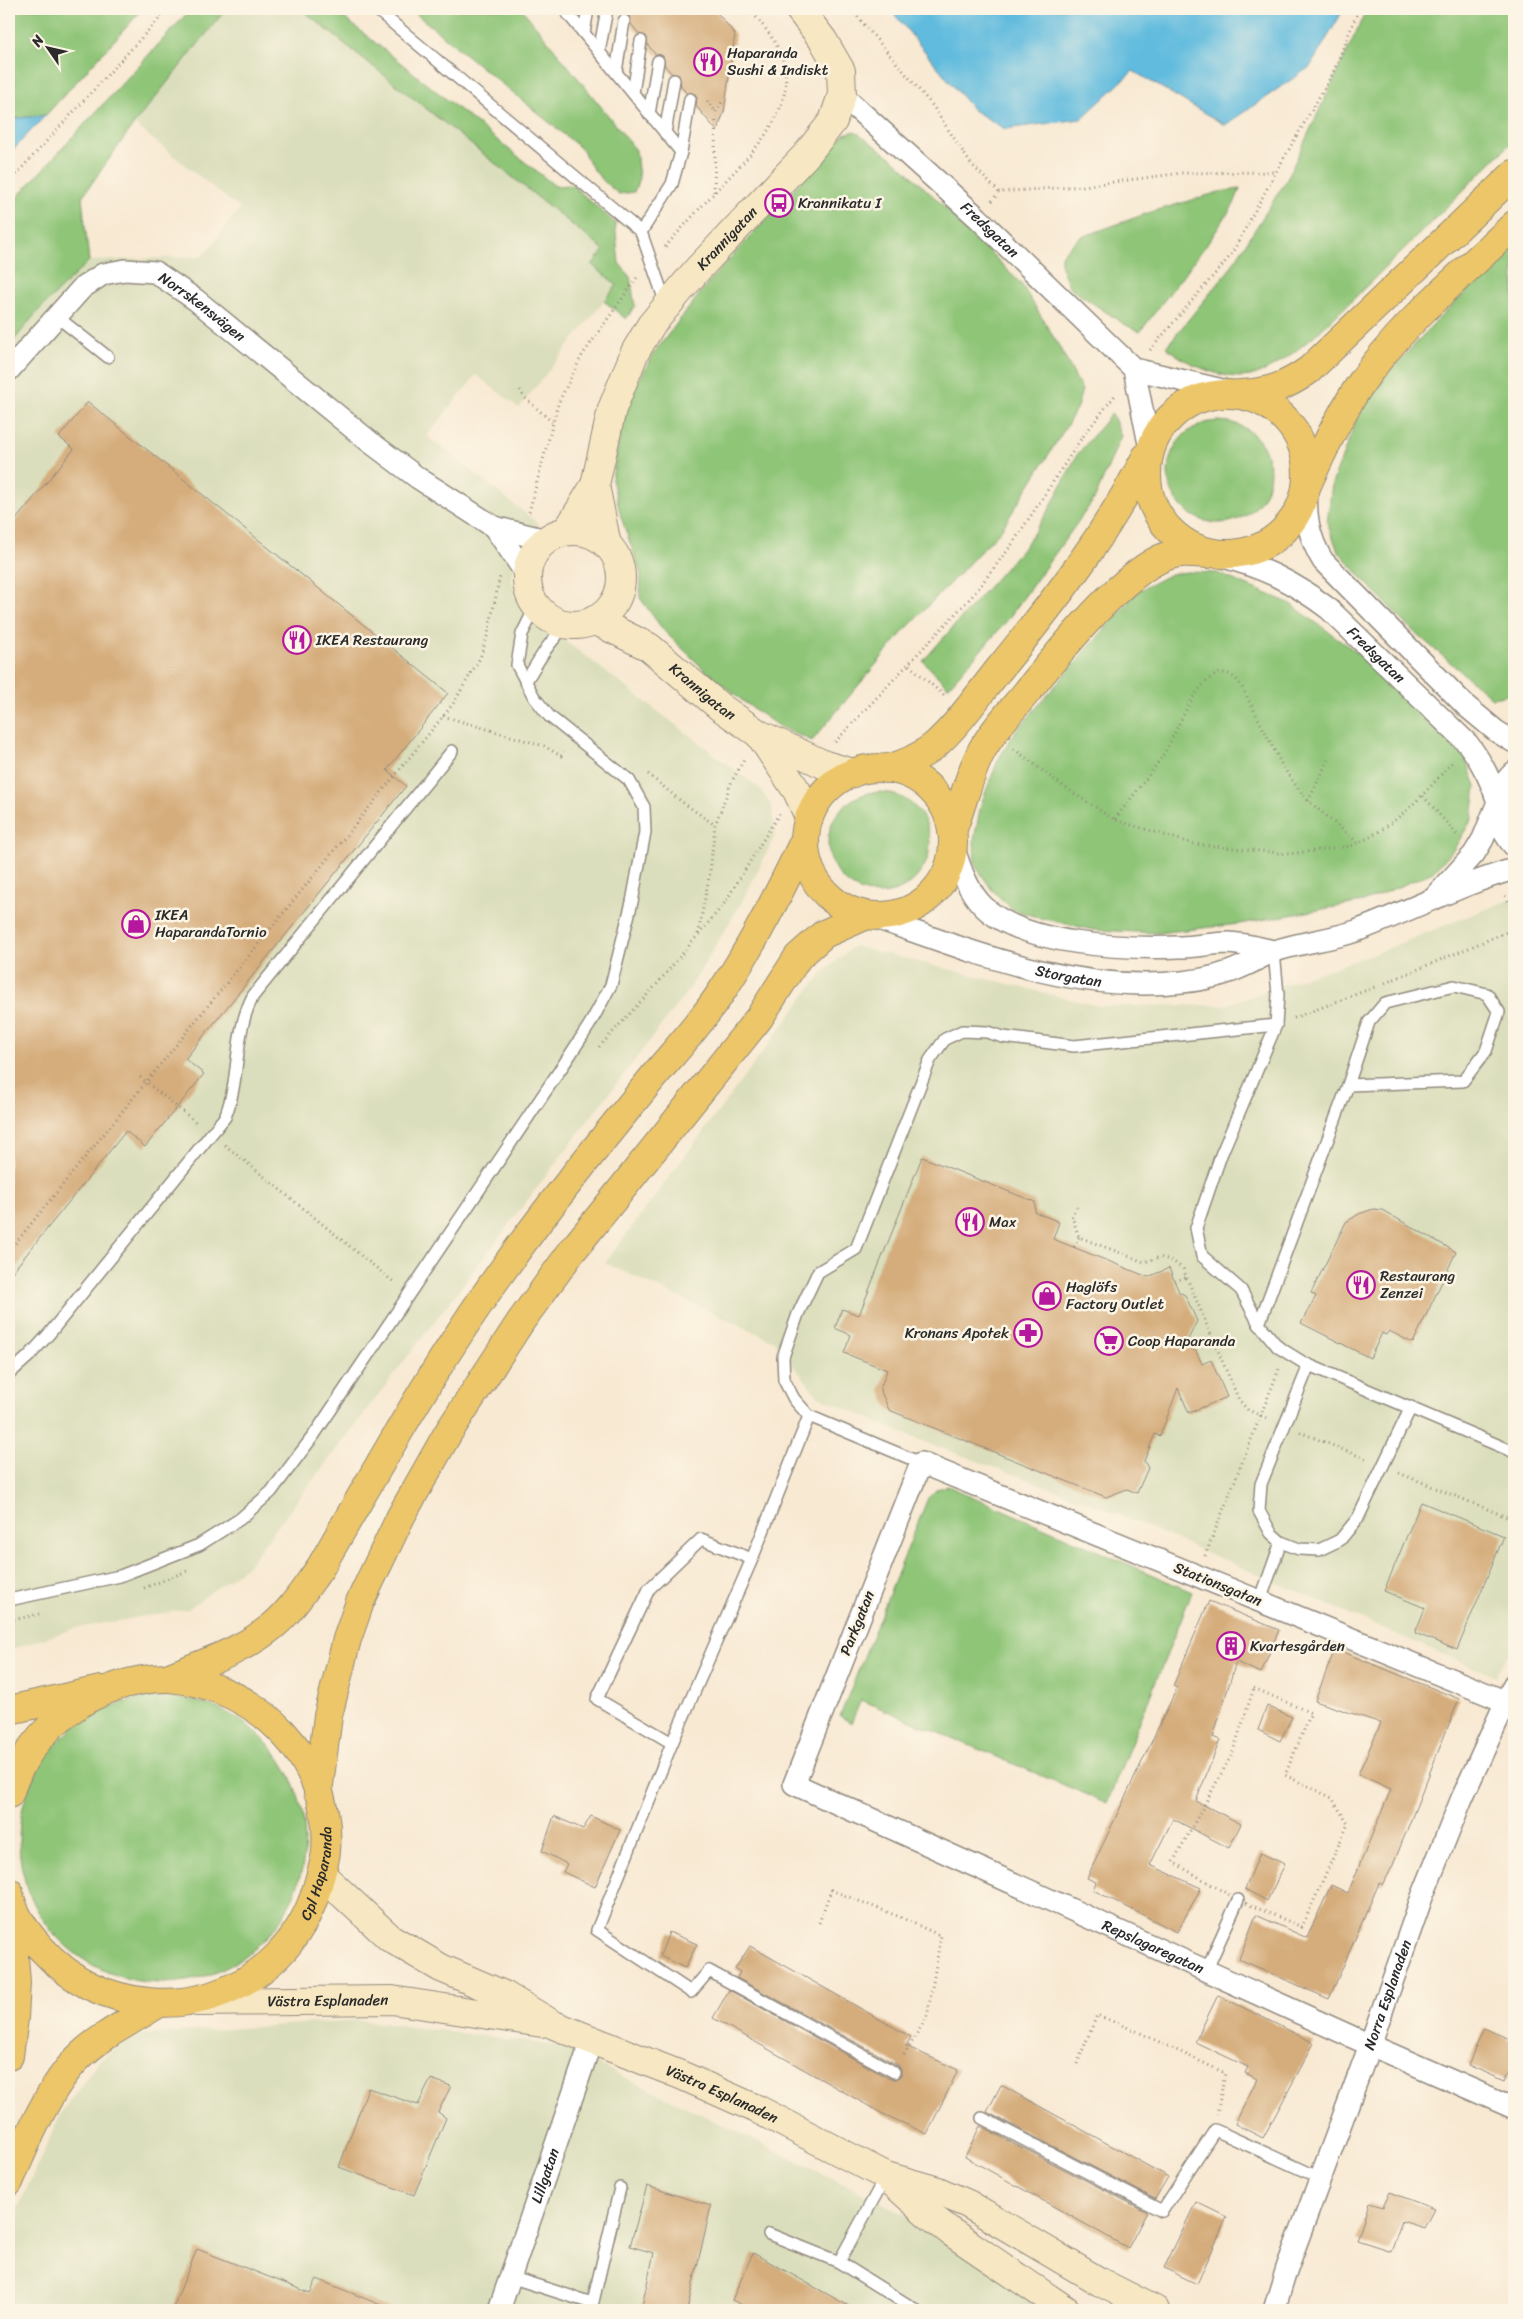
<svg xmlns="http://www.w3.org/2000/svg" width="1523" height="2319" viewBox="0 0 1523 2319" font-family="Sriracha,sans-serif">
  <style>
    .built { fill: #dbdebc }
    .green { fill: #8ec577; stroke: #5c7851 }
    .water { fill: #60bbde; stroke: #467384 }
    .building { fill: #d5ad7d }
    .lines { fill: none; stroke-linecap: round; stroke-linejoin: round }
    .lane-casing { stroke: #928a7f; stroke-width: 14 }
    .street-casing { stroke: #928a7f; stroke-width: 24 }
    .secondary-casing { stroke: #928a7f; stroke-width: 30 }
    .primary-casing { stroke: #928a7f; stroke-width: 30 }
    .highway-casing { stroke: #928a7f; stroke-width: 30 }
    .path { stroke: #928a7f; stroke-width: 3; stroke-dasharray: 1 4; stroke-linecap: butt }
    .lane { stroke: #fff; stroke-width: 11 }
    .street { stroke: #fff; stroke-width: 21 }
    .secondary { stroke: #f7e8c3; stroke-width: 28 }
    .primary { stroke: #ecc669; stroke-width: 28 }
    .highway { stroke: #ecc669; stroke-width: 28 }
    .labels { text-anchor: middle; stroke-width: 5; stroke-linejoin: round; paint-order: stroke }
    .poi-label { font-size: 15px; fill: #2b2b2b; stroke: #fcf5e5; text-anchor: start }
    .street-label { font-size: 15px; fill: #2b2b2b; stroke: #fcf5e5 }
  </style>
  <rect width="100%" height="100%" fill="#fcf5e5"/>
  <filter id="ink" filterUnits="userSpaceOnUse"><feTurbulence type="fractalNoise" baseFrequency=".02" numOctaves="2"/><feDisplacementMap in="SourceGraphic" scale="10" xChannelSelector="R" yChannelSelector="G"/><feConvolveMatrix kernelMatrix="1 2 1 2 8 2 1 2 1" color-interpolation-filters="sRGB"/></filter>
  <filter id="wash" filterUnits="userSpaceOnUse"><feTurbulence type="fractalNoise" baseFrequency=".0096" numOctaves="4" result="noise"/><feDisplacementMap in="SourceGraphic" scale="20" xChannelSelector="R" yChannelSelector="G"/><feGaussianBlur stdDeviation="1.12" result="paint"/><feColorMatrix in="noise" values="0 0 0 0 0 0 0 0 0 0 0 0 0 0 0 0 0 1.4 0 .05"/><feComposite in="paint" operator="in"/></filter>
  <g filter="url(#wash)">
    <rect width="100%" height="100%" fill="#f8e9d3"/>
    <g class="built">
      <polygon points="226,9 301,9 604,250 617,285 519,408 476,375 427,436 539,524 511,576 516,597 526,611 760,789 772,807 775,836 743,900 690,988 248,1565 188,1609 76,1628 9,1650 9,346 38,311 89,261 203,256 240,209 134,124"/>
      <polygon points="1514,898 1514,1642 1496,1677 1089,1502 909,1436 818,1396 774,1341 605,1263 821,974 854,946 1098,1006 1225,1005 1376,953"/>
      <polygon points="359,2020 561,2046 979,2250 1062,2310 9,2310 9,2228 61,2113 99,2061 136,2035"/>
    </g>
    <g class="green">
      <polygon points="9,9 143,9 46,115 9,119"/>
      <polygon points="191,9 226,9 134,124 82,197 89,261 38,311 9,346 9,206"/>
      <polygon points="301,9 333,9 555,186 572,185 615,223 619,263 630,277 635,306 626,319 604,301 617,285 592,265 604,250"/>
      <path d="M410 9H522L636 150 639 178 634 192 619 194C603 182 591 170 583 150Z"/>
      <path d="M1367 9H1514V140C1474 180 1433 220 1393 260 1361 290 1291 368 1250 376 1224 381 1186 364 1166 347L1229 270 1286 181Z"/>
      <polygon points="855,131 896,161 964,225 1022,285 1059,346 1082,390 1077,407 1066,427 1001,530 903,632 812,741 780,727 744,702 708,673 664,631 640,598 641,574 621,517 612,479 625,407 653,354 712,278 844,134"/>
      <polygon points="1240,189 1234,204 1210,240 1140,332 1124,324 1070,288 1061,267 1061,255 1079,238 1148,213 1219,192"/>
      <polygon points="1514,245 1514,694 1492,698 1412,630 1370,587 1338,551 1327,523 1332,484 1357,418 1385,377 1437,320"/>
      <polygon points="1112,413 1121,436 1095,498 1006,622 948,687 923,661 1025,546 1050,508 1077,455"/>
      <circle cx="1219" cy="472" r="51"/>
      <polygon points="1187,572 1217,573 1289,603 1358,653 1465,757 1476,786 1472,819 1454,849 1433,872 1363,902 1239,924 1158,933 1094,930 1040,918 1012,909 992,890 975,865 974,840 981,804 999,758 1016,731 1138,591 1171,574"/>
      <circle cx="879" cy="843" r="51"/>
      <polygon points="948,1486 1192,1592 1107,1803 861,1700 851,1723 840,1716 928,1498 937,1489"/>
      <circle cx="162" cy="1840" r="143"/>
    </g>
    <g class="water">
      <polygon points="890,9 1344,9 1310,67 1225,125 1133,71 1081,119 1005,129 973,110"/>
      <polygon points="46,115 9,154 9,119"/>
    </g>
    <g id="blocks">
      <g class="building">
        <polygon points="619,9 714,9 735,34 724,112 717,131 696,106 697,97 695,94 686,93 681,86 679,75 671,73 665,66 663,56 655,54 648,45 646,36 639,34 631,24 629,16 623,14"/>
        <polygon points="88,402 448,693 387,770 406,786 185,1059 204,1074 145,1147 126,1131 9,1276 9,528 74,449 59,437"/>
        <polygon points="922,1157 1035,1202 1035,1212 1059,1222 1053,1239 1148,1277 1169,1268 1179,1292 1185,1295 1197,1321 1185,1346 1196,1351 1202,1364 1211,1360 1227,1397 1189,1413 1178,1388 1160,1436 1155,1434 1144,1461 1148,1468 1137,1493 1127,1489 1106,1497 889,1410 880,1389 887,1370 844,1353 851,1335 835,1328 842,1309 859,1315"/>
        <polygon points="1373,1209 1382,1210 1456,1252 1413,1343 1389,1331 1386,1335 1382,1333 1370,1358 1301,1323 1316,1296 1311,1293 1346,1222 1359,1214"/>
        <polygon points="1421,1502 1504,1536 1457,1650 1415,1633 1425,1608 1384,1591"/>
        <polygon points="1209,1601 1279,1630 1261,1673 1236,1662 1213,1737 1220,1740 1196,1801 1241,1824 1229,1848 1173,1819 1150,1865 1201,1888 1177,1932 1093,1890 1096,1882 1087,1878 1177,1688 1173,1686"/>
        <polygon points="1335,1649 1459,1699 1393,1865 1383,1885 1379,1883 1329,1999 1239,1959 1256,1915 1307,1938 1331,1885 1348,1893 1391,1789 1358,1774 1381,1723 1315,1701"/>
        <polygon points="1267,1706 1292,1717 1280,1741 1258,1730"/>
        <polygon points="554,1816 583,1829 591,1816 620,1830 595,1887 563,1872 567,1864 542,1851"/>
        <polygon points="1260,1853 1285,1864 1267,1901 1245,1889"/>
        <polygon points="669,1932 697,1944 685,1968 660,1956"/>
        <polygon points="750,1946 911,2037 906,2046 958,2070 927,2134 881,2113 713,2018 729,1990 890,2079 897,2079 901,2075 901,2069 898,2065 737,1978 740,1972 735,1969"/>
        <polygon points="1218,1995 1314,2043 1263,2138 1235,2124 1257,2079 1245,2073 1248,2067 1195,2042"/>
        <polygon points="1484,2028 1514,2041 1514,2058 1505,2081 1468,2065"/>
        <polygon points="431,2079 451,2086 438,2112 446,2118 414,2195 339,2167 368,2088 418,2105"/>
        <polygon points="1001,2085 1168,2177 1155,2199 987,2112"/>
        <polygon points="980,2126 1147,2212 1128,2248 965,2157"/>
        <polygon points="647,2186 711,2206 687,2310 641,2310 654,2253 630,2246"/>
        <polygon points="1390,2192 1434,2209 1424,2228 1402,2221 1391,2251 1357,2240 1369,2203 1383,2207"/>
        <polygon points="1196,2202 1227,2217 1197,2284 1164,2268"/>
        <polygon points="197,2249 310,2293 317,2279 393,2310 172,2310"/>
        <polygon points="753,2253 856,2310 751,2310 732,2300"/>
      </g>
    </g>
  </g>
  <g filter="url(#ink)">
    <use href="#blocks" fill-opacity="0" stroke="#928a7f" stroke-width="1"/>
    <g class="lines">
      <defs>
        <g id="lane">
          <polyline points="376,9 641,232 666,304"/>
          <polyline points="564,9 681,152"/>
          <polyline points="584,33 588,9"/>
          <polyline points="599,52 607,9"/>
          <polyline points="616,72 624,21"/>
          <polyline points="633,93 641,41"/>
          <polyline points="649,114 658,61"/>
          <polyline points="665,133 674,80"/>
          <polyline points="641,232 672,184 681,152 690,99"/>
          <polyline points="56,316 108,357"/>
          <path d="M526 681C540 659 548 642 568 624"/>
          <polyline points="1274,951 1278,995 1276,1025 1221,1155 1196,1228 1202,1256 1241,1290 1259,1324 1278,1347 1304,1363 1514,1452"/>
          <polyline points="1259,1324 1348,1085 1463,1081 1486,1051 1499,1012 1487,994 1454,986 1385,1003 1369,1022 1348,1085"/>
          <polyline points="1309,1365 1261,1484 1259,1511 1271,1533 1281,1542 1299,1549 1319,1550 1340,1540 1358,1518 1411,1407"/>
          <path d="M9 1374 29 1356 49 1334 225 1117C241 1078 233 1034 253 996L452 751"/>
          <polyline points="809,1416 752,1559 672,1743 597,1930 691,1992 709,1971 894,2072"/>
          <polyline points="921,1463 809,1416 794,1399 784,1380 783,1357 798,1314 818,1272 856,1249 930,1060 945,1039 962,1031 987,1032 1003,1037 1074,1046 1276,1025"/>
          <polyline points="9,1600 120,1576 199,1545 240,1519 271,1492 314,1435 570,1055 590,1024 611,985 632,902 645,832 644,807 629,780 549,716 534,697 517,665 522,634 536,606"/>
          <polyline points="1260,1601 1281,1542"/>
          <polyline points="672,1743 597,1699 649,1589 701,1539 752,1559"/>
          <polyline points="1206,1971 1238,1900"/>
          <polyline points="982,2118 1162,2211 1215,2130 1320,2178"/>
          <polyline points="769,2234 839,2262 886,2176"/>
          <polyline points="839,2262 916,2310"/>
          <polyline points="510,2277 592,2303"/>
          <polyline points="591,2310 620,2188"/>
        </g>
        <g id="street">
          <path id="s1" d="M842 95 978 218 1134 369"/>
          <path id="s2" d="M9 370 82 288 103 274 125 270 155 272 196 300 370 442 418 478 494 527 527 575"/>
          <polyline points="1150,449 1134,369 1239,394"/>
          <path d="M1307 486C1305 514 1308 537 1323 561L1466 706 1496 731 1514 742"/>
          <polyline points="494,527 546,540"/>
          <path id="s3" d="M1216 555C1261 566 1292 581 1329 609L1468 744C1482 762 1491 780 1498 802L1483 839 1474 854 1436 896"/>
          <path d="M1514 772C1491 793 1495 825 1514 846"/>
          <path d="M953 846C960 867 967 890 983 906 1023 946 1126 949 1180 947 1196 947 1213 943 1229 943 1244 944 1260 948 1274 951"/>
          <path id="s4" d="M867 915C969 950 1072 994 1182 982 1204 980 1228 974 1248 964 1257 960 1266 954 1275 951 1301 942 1330 940 1356 931 1409 911 1459 885 1514 869"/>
          <path id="s5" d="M1514 1705 921 1463 794 1784 1370 2045 1514 2108"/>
          <path id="s6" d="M499 2310 592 2039"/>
          <path id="s7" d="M1274 2310 1287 2268 1370 2045 1422 1897 1462 1798 1514 1684"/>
        </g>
        <g id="secondary">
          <polyline points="595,485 607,545"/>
          <path id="s8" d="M567 531 595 485 612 409 635 352 651 325 697 270 807 154 833 121 842 95 841 71 823 40 799 9"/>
          <circle cx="574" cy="578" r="47"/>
          <path id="s9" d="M594 620 649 647 720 707 759 734 825 765 853 773"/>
          <polyline points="761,737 797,791 809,817"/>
          <path id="s10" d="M321 1874 390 1938 441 1968 504 1995 554 2025 683 2076 759 2110 886 2176 938 2191 968 2204 1100 2282 1155 2310"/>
          <path id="s11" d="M197 2002 392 2000 542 2023"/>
          <polyline points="889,2179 929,2215 951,2232 1066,2310"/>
        </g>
        <polyline id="primary" points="9,1710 101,1690"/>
        <g id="highway">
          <path d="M1240 394C1268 393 1287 386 1309 370L1514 174"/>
          <circle cx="1227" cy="474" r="80"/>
          <path d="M1307 485C1326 444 1345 403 1372 368 1412 315 1466 271 1514 225"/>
          <circle cx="879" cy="842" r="74"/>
          <path d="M886 769C903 765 920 757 934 746 959 724 979 694 1000 668 1056 599 1105 536 1146 457"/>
          <path d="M952 831C963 804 968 776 982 750 994 729 1011 711 1026 693 1056 656 1123 571 1167 556 1180 551 1194 553 1208 554"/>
          <polyline points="318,1792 328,1716 347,1639 360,1602 401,1516 448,1433 521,1321 572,1251 759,1018 798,957 824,934 867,915"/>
          <path d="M9 1794C30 1726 96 1679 167 1678 204 1663 243 1651 274 1625 292 1610 306 1587 320 1568 378 1468 434 1365 502 1271 550 1204 602 1140 654 1076 676 1050 699 1025 718 997 752 947 779 894 805 839"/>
          <path id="s12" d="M9 1892C15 1929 58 1970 90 1986 128 2004 171 2008 211 1996 264 1979 302 1940 317 1888 320 1876 325 1863 326 1851 333 1759 257 1685 169 1678"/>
          <polyline points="9,2056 14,2018 16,1982 10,1908"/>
          <path d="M9 2182C25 2144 50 2084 80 2056 102 2035 133 2020 159 2003"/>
        </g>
      </defs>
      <use href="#lane" class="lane-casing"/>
      <use href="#street" class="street-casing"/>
      <use href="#secondary" class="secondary-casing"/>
      <use href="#primary" class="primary-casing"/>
      <use href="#highway" class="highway-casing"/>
      <g class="path">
        <polyline points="851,9 932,105 971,164 999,192"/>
        <polyline points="707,101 716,112"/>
        <polyline points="9,182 168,9"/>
        <polyline points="714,192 716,112 723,100"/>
        <polyline points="992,201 999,192 1083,186 1182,173 1276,172"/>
        <path d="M665 247C682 228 699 209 716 191 748 157 798 112 783 60 777 41 762 24 749 9"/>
        <polyline points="1150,350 1231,255 1276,172 1333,73 1359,9"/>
        <polyline points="520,390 524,397 552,422"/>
        <polyline points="529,512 558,404 581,357 638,276"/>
        <polyline points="909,665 946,697"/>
        <polyline points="443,716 544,746 561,756 564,752"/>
        <polyline points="835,742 974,594 1013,543 1081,439 1116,394"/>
        <path d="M1014 749 1063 786 1115 820 1194 844 1289 854 1351 846C1393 829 1424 795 1453 761"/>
        <polyline points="648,774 682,802 715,825"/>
        <polyline points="1423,796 1458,836"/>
        <polyline points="1308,801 1328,760"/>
        <path d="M1115 819C1130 799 1147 779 1161 758 1177 735 1191 684 1218 674 1228 670 1235 678 1241 685L1283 767 1305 798 1358 843"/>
        <polyline points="1505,896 1514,910"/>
        <polyline points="698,934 710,872 715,825 732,781 745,758"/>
        <polyline points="1385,983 1514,929"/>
        <polyline points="1294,1018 1375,987"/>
        <polyline points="599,1047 657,984 724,904 779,814"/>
        <polyline points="140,1077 197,1123"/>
        <polyline points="225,1145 395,1283"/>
        <polyline points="1077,1207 1072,1217 1079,1237 1144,1262 1160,1257 1173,1261 1183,1269 1239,1400 1248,1410 1269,1419"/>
        <polyline points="1074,1247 1079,1237"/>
        <polyline points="9,1251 453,704 480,658 488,634 500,576"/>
        <polyline points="1175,1281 1187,1277"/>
        <polyline points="1300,1432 1366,1459"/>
        <polyline points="1399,1473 1514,1520"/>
        <polyline points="1205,1556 1279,1369"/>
        <polyline points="144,1588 187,1571"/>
        <polyline points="9,1621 39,1614"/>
        <polygon points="1254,1688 1311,1713 1285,1775 1332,1798 1348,1824 1302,1927 1238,1900 1173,1862 1232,1754"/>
        <polyline points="819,1923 831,1890 900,1917 941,1936 927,2017 902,2058"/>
        <polyline points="1077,2064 1097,2015 1136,2031 1225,2073 1217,2114"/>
      </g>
      <use href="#lane" class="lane"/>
      <use href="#street" class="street"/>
      <use href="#secondary" class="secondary"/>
      <use href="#primary" class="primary"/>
      <use href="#highway" class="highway"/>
    </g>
  </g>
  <defs>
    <symbol id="restaurant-ring" viewBox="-11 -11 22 22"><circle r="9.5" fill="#fcf5e5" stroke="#b5179e" stroke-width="1.5"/><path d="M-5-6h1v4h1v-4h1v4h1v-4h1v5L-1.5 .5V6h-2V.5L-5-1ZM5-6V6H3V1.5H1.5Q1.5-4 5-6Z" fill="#b5179e"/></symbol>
    <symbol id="bus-ring" viewBox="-11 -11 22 22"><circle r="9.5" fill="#fcf5e5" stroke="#b5179e" stroke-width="1.5"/><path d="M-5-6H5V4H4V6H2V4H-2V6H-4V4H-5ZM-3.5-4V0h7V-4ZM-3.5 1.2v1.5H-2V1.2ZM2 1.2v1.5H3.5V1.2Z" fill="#b5179e"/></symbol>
    <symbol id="shop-ring" viewBox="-11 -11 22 22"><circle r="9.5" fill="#fcf5e5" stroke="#b5179e" stroke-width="1.5"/><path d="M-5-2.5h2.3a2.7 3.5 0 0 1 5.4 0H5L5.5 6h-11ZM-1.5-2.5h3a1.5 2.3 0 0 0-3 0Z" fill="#b5179e"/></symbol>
    <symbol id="pharmacy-ring" viewBox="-11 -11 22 22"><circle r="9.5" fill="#fcf5e5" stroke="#b5179e" stroke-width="1.5"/><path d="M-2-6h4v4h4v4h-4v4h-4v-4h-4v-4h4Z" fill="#b5179e"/></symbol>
    <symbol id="supermarket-ring" viewBox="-11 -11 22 22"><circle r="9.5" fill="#fcf5e5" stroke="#b5179e" stroke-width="1.5"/><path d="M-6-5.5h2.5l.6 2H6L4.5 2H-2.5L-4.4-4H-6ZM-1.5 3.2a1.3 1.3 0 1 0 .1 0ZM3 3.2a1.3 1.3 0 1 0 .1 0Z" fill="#b5179e"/></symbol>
    <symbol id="building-ring" viewBox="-11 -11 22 22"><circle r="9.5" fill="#fcf5e5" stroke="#b5179e" stroke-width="1.5"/><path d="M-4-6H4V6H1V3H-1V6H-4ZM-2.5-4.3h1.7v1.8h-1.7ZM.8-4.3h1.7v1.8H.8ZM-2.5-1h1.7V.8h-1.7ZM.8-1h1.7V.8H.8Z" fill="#b5179e"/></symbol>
  </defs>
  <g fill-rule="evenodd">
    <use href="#restaurant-ring" x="692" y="46" width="32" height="32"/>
    <use href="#bus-ring" x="763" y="187" width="32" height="32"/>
    <use href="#restaurant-ring" x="281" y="624" width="32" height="32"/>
    <use href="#shop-ring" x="120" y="908" width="32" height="32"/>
    <use href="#restaurant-ring" x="954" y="1206" width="32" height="32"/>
    <use href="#restaurant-ring" x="1345" y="1269" width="32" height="32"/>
    <use href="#shop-ring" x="1031" y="1280" width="32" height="32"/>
    <use href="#pharmacy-ring" x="1012" y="1317" width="32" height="32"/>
    <use href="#supermarket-ring" x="1093" y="1325" width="32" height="32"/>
    <use href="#building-ring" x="1215" y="1630" width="32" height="32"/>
  </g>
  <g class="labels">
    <g class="poi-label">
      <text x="727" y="58">Haparanda<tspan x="727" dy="17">Sushi &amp; Indiskt</tspan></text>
      <text x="798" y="208">Krannikatu I</text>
      <text x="316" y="645">IKEA Restaurang</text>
      <text x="155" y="920">IKEA<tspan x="155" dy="17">HaparandaTornio</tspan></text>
      <text x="989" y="1227">Max</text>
      <text x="1380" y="1281">Restaurang<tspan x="1380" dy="17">Zenzei</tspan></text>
      <text x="1066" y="1292">Haglöfs<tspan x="1066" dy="17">Factory Outlet</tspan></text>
      <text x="1009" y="1338" text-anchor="end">Kronans Apotek</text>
      <text x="1128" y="1346">Coop Haparanda</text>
      <text x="1250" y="1651">Kvartesgården</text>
    </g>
    <g class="street-label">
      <text dy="5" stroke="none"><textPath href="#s1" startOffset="200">Fredsgatan</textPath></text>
      <text dy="5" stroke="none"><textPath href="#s8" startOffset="340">Krannigatan</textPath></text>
      <text dy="5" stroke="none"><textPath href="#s2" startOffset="246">Norrskensvägen</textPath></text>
      <text dy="5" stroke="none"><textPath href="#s3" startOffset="192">Fredsgatan</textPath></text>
      <text dy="5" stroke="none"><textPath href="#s9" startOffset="131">Krannigatan</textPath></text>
      <text dy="5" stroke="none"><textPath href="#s4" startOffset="211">Storgatan</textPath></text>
      <text transform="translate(1218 1584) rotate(22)" y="5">Stationsgatan</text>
      <text transform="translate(857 1623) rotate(-68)" y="5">Parkgatan</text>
      <text dy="5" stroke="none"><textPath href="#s12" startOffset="424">Cpl Haparanda</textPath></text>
      <text dy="5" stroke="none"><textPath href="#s5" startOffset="1380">Repslagaregatan</textPath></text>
      <text dy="5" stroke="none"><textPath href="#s7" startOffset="335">Norra Esplanaden</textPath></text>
      <text dy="5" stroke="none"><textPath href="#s11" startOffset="131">Västra Esplanaden</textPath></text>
      <text dy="5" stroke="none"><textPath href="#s10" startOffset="462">Västra Esplanaden</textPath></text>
      <text dy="5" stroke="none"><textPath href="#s6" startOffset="142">Lillgatan</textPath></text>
    </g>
  </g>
  <rect width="1523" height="2319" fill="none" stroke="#fcf5e5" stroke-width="30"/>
  <g transform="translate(48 48) rotate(304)" stroke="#fcf5e5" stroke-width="4" paint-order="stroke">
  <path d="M0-4L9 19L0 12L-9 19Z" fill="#2b2b2b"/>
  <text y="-8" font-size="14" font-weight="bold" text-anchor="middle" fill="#2b2b2b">N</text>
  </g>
</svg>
